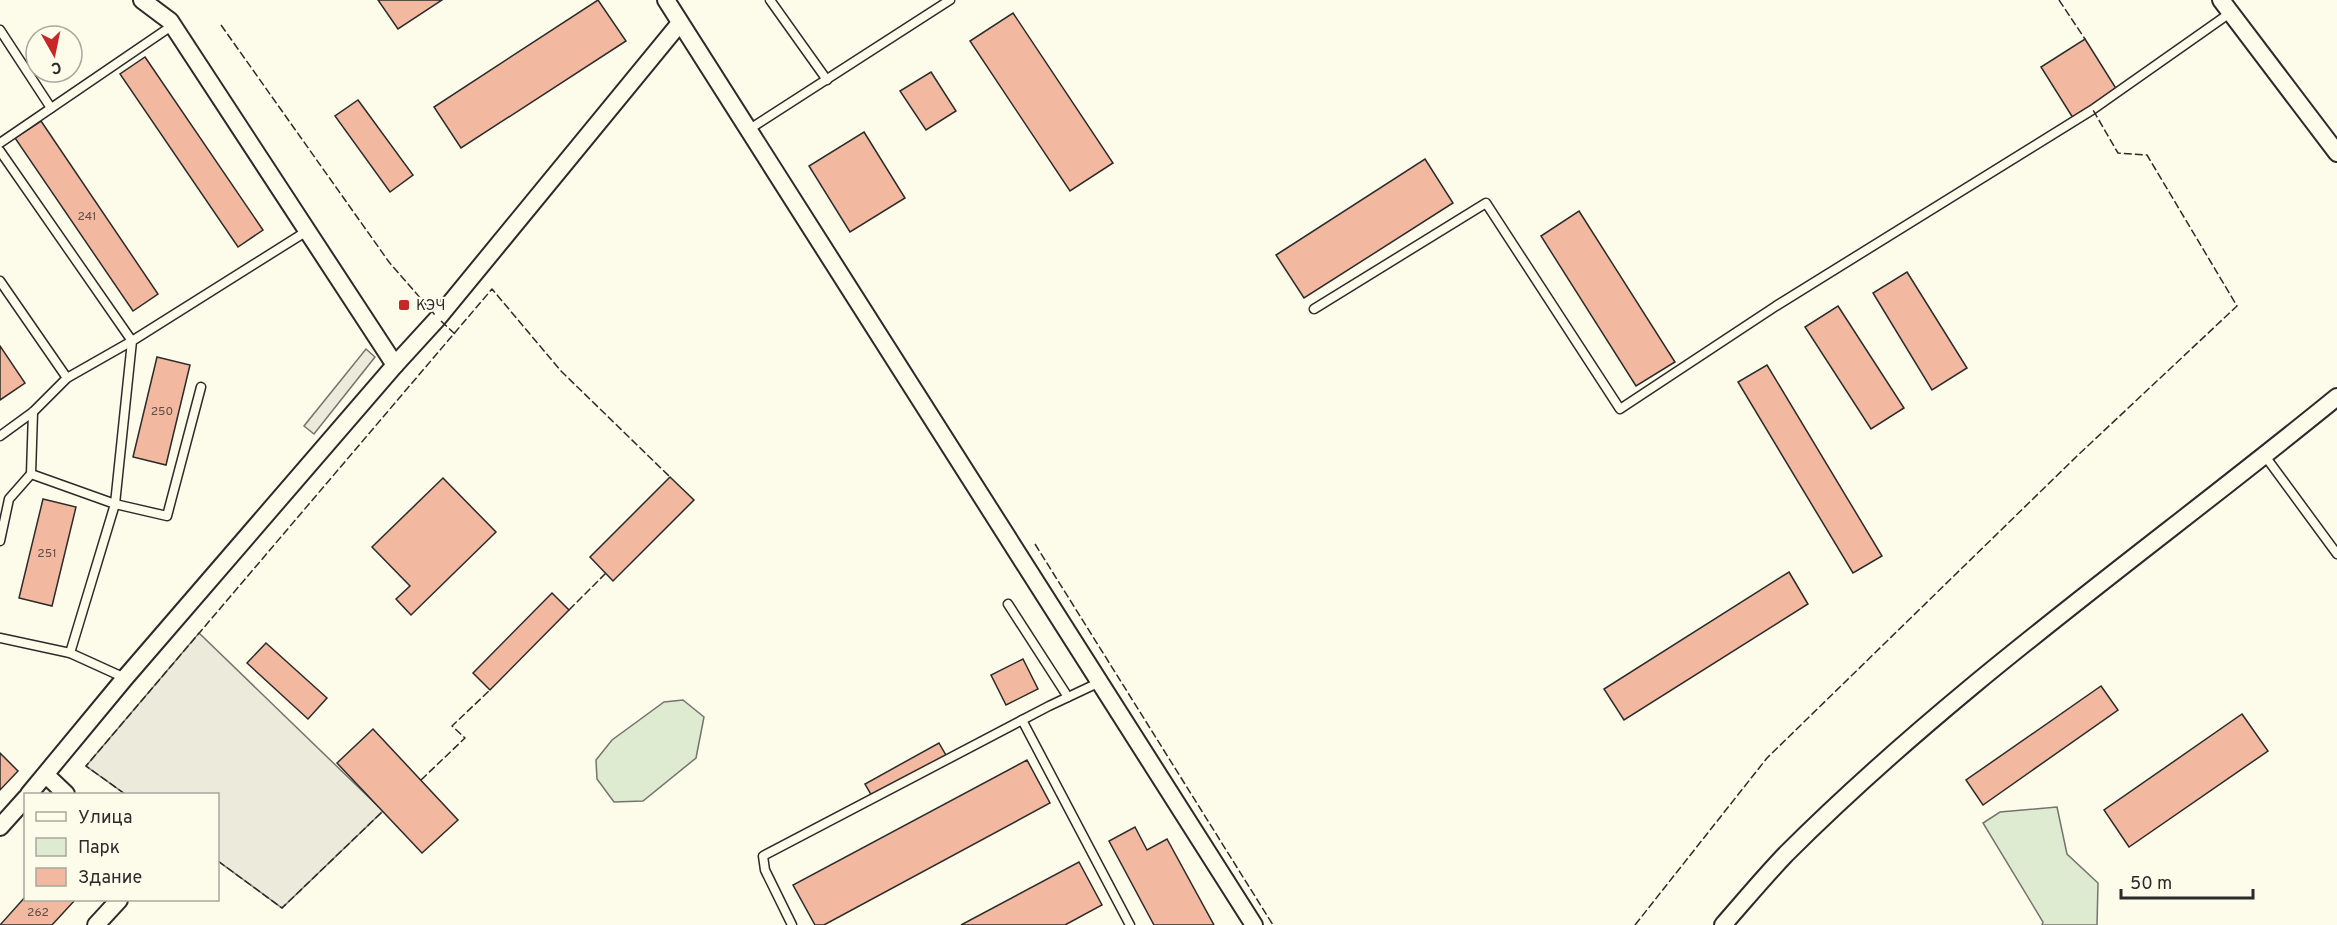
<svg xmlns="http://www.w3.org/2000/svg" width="2337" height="925" viewBox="0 0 2337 925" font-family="Overpass,sans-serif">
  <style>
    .green { fill: #deebd1; stroke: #74746e; stroke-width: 1.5 }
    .parking { fill: #eceadb; stroke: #74746e; stroke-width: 1.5 }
    .building { fill: #f2b8a0; stroke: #2b2b2b; stroke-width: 1.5 }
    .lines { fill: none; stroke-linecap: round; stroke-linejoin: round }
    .service-casing { stroke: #2b2b2b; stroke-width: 11 }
    .minor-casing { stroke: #2b2b2b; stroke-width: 20 }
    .service { stroke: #fdfbea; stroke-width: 8 }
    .minor { stroke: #fdfbea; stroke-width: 16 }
    .fence { stroke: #2b2b2b; stroke-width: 1.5; stroke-dasharray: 8 3; stroke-linecap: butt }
    .poi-dot { fill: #c62828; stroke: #fdfbea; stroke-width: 2 }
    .labels { text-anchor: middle; stroke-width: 4.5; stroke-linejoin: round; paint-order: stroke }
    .number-label { font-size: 12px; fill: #5d4e48 }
    .poi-label { font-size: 15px; fill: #2b2b2b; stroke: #fdfbea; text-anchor: start }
  </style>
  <rect width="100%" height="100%" fill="#fdfbea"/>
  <g class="green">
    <polygon points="683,700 704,717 696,758 643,801 614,802 597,779 596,760 612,740 664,702"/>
    <polygon points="2057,807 2067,854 2098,883 2097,925 2042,925 2043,922 1983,823 2000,812"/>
  </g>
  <g class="parking">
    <polygon points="366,349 375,357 314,434 304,426"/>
    <polygon points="199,633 383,811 282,908 218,861 218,794 125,794 86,766"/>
  </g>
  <g class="building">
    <polygon points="378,0 442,0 398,29"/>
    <polygon points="598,0 626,41 461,148 434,107"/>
    <polygon points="1013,13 1113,163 1070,191 970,41"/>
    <polygon points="2085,39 2117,90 2073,118 2041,67"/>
    <polygon points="145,57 263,230 238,247 120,74"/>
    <polygon points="931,72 956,111 926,130 900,91"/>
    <polygon points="358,100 413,175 390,192 335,116"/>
    <polygon points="41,121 158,294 133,311 15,138"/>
    <polygon points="864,132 905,198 850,232 809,166"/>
    <polygon points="1425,159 1453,203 1304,298 1276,255"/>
    <polygon points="1579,211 1675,362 1636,386 1541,236"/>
    <polygon points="1907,272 1967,368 1932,390 1873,293"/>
    <polygon points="1838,306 1904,408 1871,429 1805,327"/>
    <polygon points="0,346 25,383 0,400"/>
    <polygon points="157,357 190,365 166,465 133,457"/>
    <polygon points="1767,365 1882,556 1853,573 1738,382"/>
    <polygon points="670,477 694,500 613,581 590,557"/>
    <polygon points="443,478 496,532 411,615 396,599 410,586 372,547"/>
    <polygon points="43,499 76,507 52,606 19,598"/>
    <polygon points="1789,572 1808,604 1624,720 1604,689"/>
    <polygon points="552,593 569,610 490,690 473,673"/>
    <polygon points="266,643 327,698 308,719 247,663"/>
    <polygon points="1023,659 1038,689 1006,705 991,675"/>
    <polygon points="2101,686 2118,710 1983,805 1966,780"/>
    <polygon points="2242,714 2268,751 2129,847 2104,810"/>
    <polygon points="373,729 458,820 422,853 337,763"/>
    <polygon points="939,743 947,757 873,798 865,784"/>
    <polygon points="0,753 18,771 0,790"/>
    <polygon points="1027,760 1050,803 824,925 815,925 793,885"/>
    <polygon points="1135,827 1147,850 1167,839 1214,925 1154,925 1109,841"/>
    <polygon points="1079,862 1102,905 1065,925 961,925"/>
    <polygon points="26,896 26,900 75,900 52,925 0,925"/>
  </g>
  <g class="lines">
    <defs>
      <g id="service">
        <polyline points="770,0 827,80"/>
        <polyline points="0,30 51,108"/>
        <polyline points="748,130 950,0"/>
        <polyline points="0,143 173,25"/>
        <polyline points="0,151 132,341 67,378 33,412 0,436"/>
        <polyline points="0,281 67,378"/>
        <polyline points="1314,309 1486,203 1620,409 1776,306 2092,110 2230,13"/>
        <polyline points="2265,456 2337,554"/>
        <polyline points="31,474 33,412"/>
        <polyline points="0,541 9,499 31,474 115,504 167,516 201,387"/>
        <polyline points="1008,604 1068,697"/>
        <polyline points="0,638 70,653 125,678"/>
        <polyline points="70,653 115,504 132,341 307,231"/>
        <polyline points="1022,720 1130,925"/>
        <polyline points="792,925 765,870 763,856 1049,706 1100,682"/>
      </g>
      <g id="minor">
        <polyline points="142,0 170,21 395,365"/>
        <polyline points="666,0 1254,925"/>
        <polyline points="2221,0 2337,153"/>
        <polyline points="46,775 66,794"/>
        <polyline points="29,794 125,678 395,365 438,318 680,23"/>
        <polyline points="0,827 26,798"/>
        <polyline points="96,925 119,900"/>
        <path d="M1723 925C1744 901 1764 877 1786 854 1955 685 2152 548 2337 397"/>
      </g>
    </defs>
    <use href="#service" class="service-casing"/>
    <use href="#minor" class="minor-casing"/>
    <use href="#service" class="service"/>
    <use href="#minor" class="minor"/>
    <g class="fence">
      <polyline points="2059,0 2085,39"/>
      <polyline points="221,25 389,262 435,315"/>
      <polyline points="441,321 455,334"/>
      <polyline points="1035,544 1273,925"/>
      <polyline points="569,610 606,573"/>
      <polyline points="421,780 465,738 452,726 490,690"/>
      <polyline points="125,794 86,766 492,289 561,371 670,477"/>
      <polyline points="218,861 282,908 383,811"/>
      <polyline points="1635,925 1767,758 2077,456 2237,306 2147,155 2118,153 2093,110"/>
    </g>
  </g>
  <rect class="poi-dot" x="398" y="299" width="12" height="12" rx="3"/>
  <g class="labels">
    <g class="number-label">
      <text x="87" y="220">241</text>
      <text x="162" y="415">250</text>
      <text x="47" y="557">251</text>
      <text x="38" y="916">262</text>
    </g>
    <g class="poi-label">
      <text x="416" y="310">КЭЧ</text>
    </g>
  </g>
  <rect x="24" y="793" width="195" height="108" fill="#fdfbea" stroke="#a9a89e" stroke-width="1.5"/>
  <rect x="36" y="812" width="30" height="9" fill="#fdfbea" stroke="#a9a89e" stroke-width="1.5"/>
  <text x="78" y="823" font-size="18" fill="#2b2b2b">Улица</text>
  <rect x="36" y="838" width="30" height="18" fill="#deebd1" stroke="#a9a89e" stroke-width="1.5"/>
  <text x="78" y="853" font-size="18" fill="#2b2b2b">Парк</text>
  <rect x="36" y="868" width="30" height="18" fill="#f2b8a0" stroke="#a9a89e" stroke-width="1.5"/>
  <text x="78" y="883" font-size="18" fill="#2b2b2b">Здание</text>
  <g transform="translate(54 54) rotate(171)"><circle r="28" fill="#fdfbea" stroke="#a9a89e" stroke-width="1.5"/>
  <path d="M0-4.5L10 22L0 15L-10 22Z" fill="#c62828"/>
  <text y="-9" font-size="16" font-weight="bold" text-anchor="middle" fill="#2b2b2b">С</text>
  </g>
  <path d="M2121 889v9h132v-9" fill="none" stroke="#2b2b2b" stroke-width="3"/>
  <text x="2130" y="889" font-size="18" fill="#2b2b2b" stroke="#fdfbea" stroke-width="4.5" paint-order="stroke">50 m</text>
</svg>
